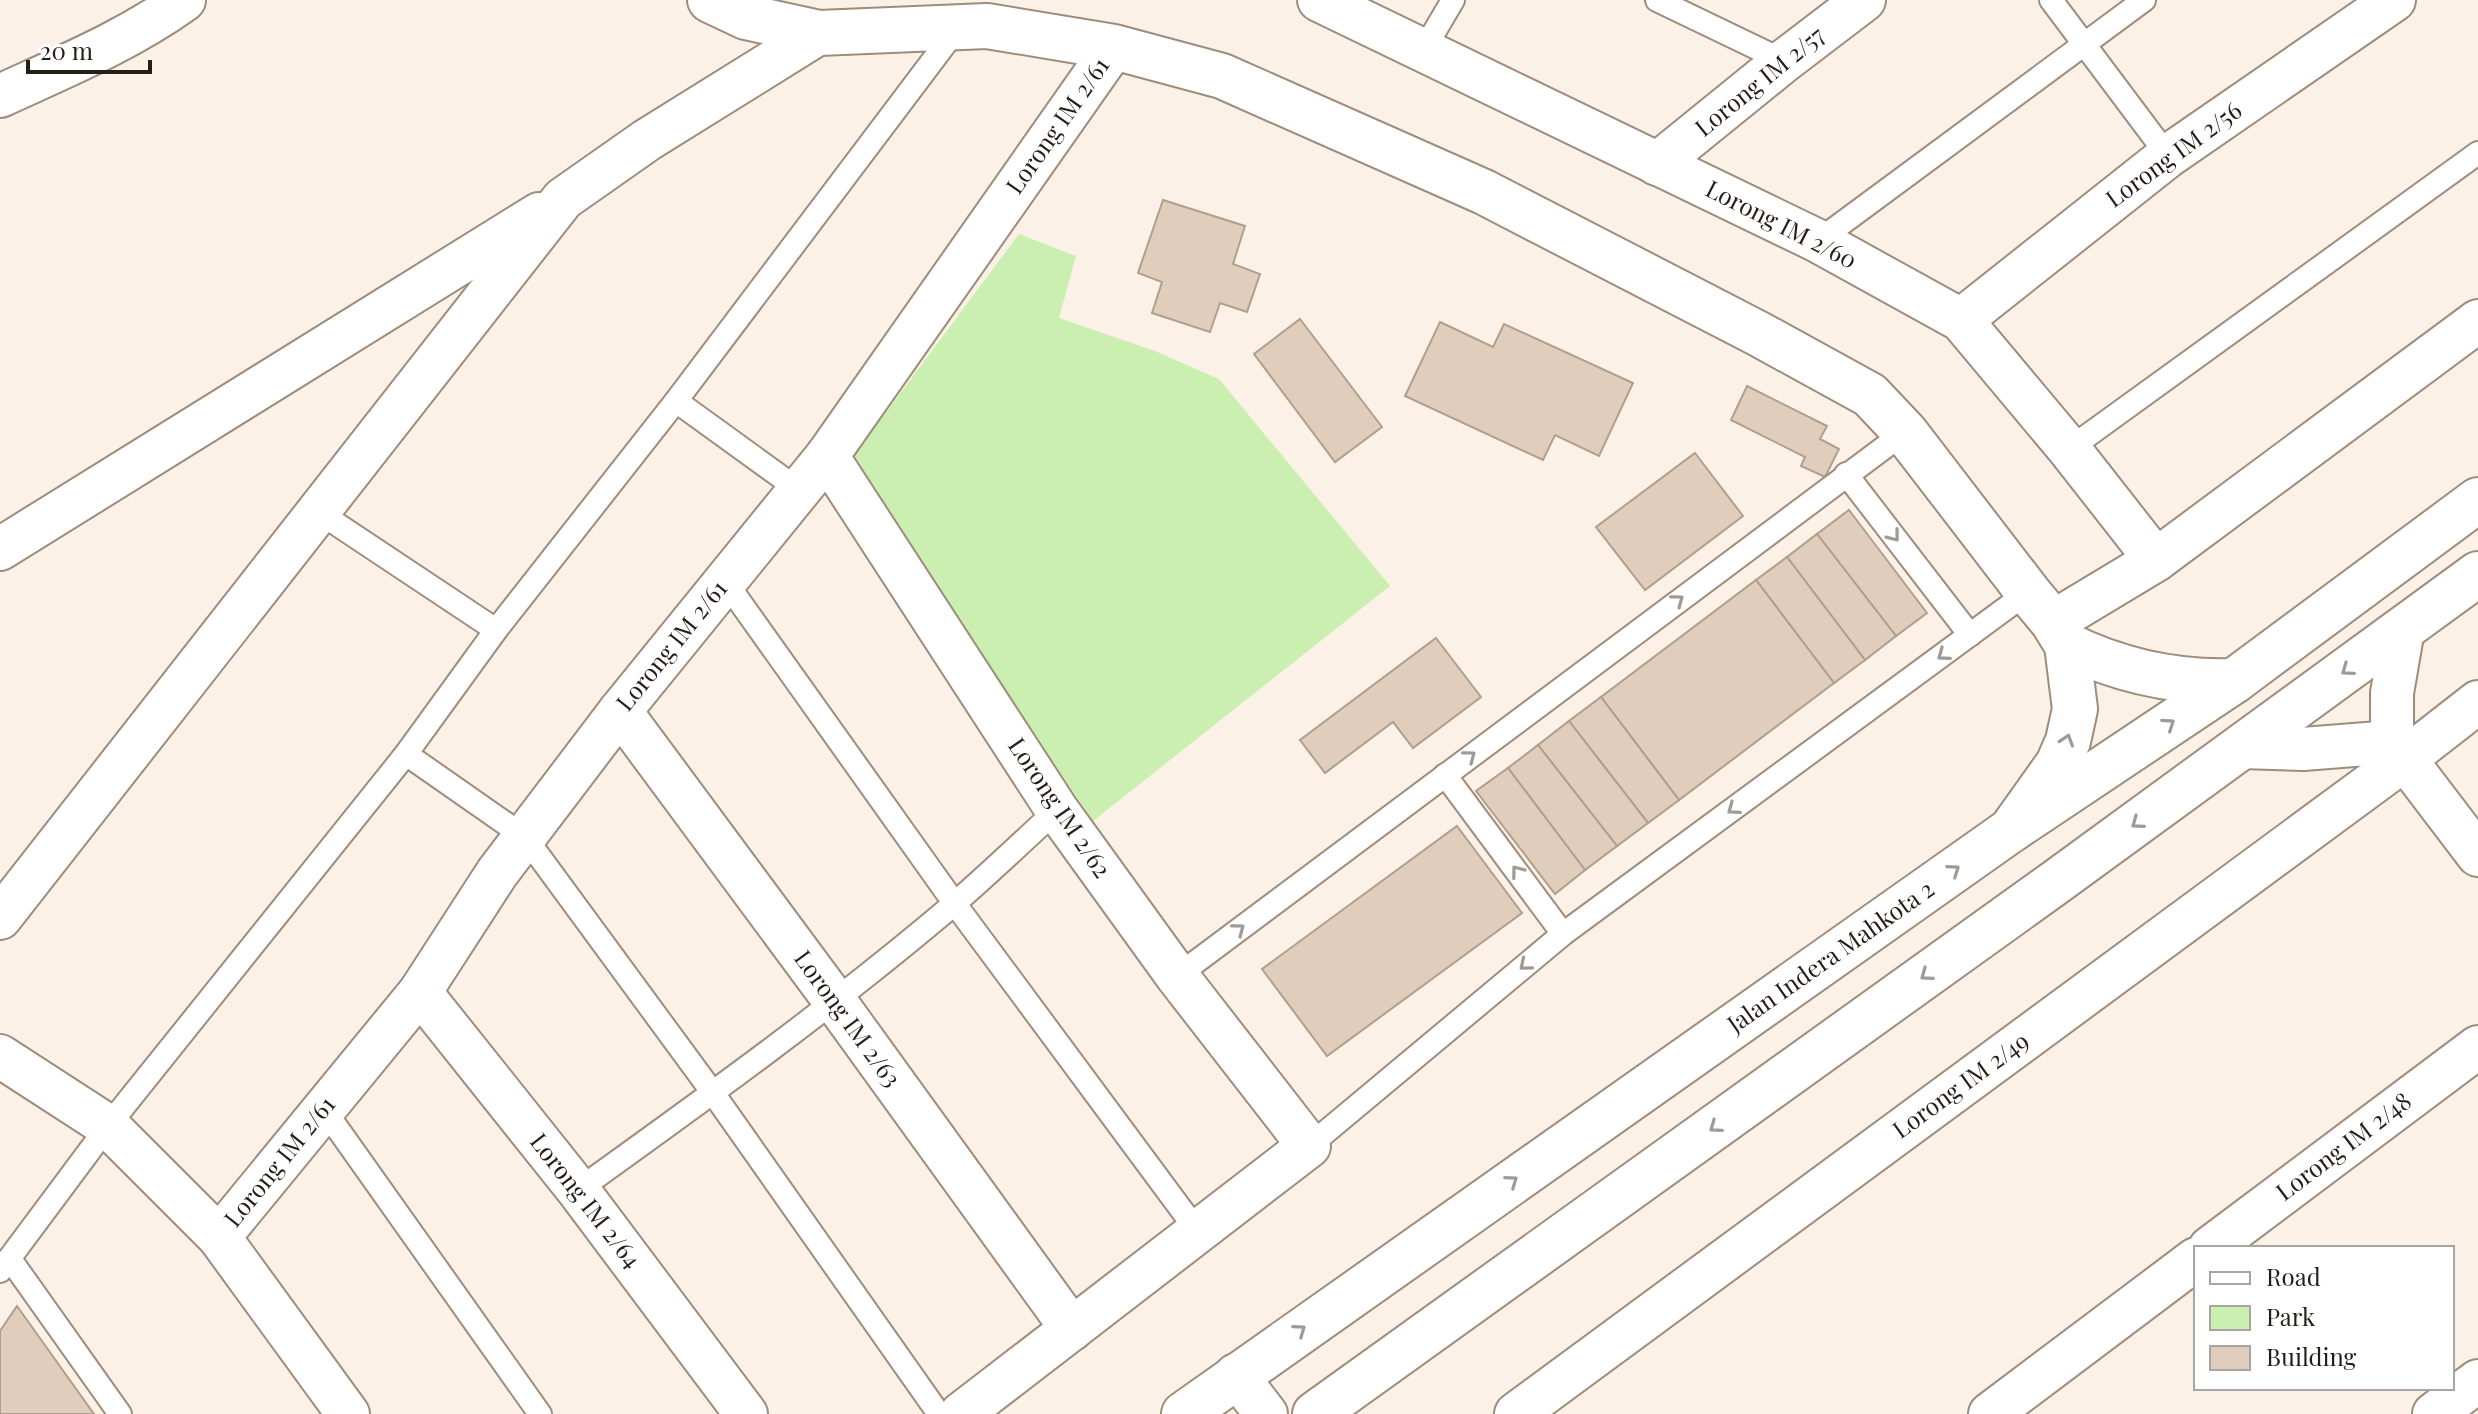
<svg xmlns="http://www.w3.org/2000/svg" width="2478" height="1414" viewBox="0 0 2478 1414" font-family="'Playfair Display',serif">
  <style>
    .green { fill: #caefb0 }
    .building { fill: #e0cdbb; stroke: #b19f8e; stroke-width: 2 }
    .lines { fill: none; stroke-linecap: round; stroke-linejoin: round }
    .service-casing { stroke: #9e8c7c; stroke-width: 26 }
    .minor-casing { stroke: #9e8c7c; stroke-width: 46 }
    .tertiary-casing { stroke: #9e8c7c; stroke-width: 48 }
    .service { stroke: #fff; stroke-width: 22 }
    .minor { stroke: #fff; stroke-width: 42 }
    .tertiary { stroke: #fff; stroke-width: 44 }
    .oneway { stroke: #9d9a97 }
    .labels { text-anchor: middle; stroke-width: 8; stroke-linejoin: round; paint-order: stroke }
    .street-label { font-size: 24px; fill: #251e17; stroke: #fff }
  </style>
  <rect width="100%" height="100%" fill="#fcf1e6"/>
  <polygon class="green" points="1019,234 1076,256 1059,318 1155,351 1219,379 1390,586 1093,821 849,462"/>
  <g class="building">
    <polygon points="1163,200 1245,226 1233,264 1260,274 1247,312 1220,303 1210,332 1152,313 1162,282 1138,273"/>
    <polygon points="1300,319 1382,427 1335,462 1254,354"/>
    <polygon points="1440,322 1493,347 1504,324 1633,383 1599,456 1555,435 1543,460 1405,396"/>
    <polygon points="1747,386 1827,426 1820,439 1839,449 1825,477 1801,466 1805,457 1731,420"/>
    <polygon points="1695,453 1743,516 1645,590 1596,527"/>
    <polygon points="1849,510 1927,613 1896,636 1817,534"/>
    <polygon points="1817,534 1896,636 1865,660 1787,557"/>
    <polygon points="1787,557 1865,660 1834,683 1756,580"/>
    <polygon points="1756,580 1834,683 1679,800 1601,697"/>
    <polygon points="1436,638 1481,697 1413,748 1393,722 1325,773 1300,740"/>
    <polygon points="1601,697 1679,800 1648,823 1569,721"/>
    <polygon points="1569,721 1648,823 1617,846 1538,745"/>
    <polygon points="1538,745 1617,846 1585,870 1508,768"/>
    <polygon points="1508,768 1585,870 1555,894 1476,791"/>
    <polygon points="1457,826 1522,913 1327,1056 1262,969"/>
    <polygon points="17,1306 94,1414 0,1414 0,1331"/>
  </g>
  <g class="lines">
    <defs>
      <g id="service">
        <polyline points="1657,0 1784,61"/>
        <polyline points="2051,0 2168,156"/>
        <polyline points="1423,51 1453,0"/>
        <polyline points="1818,241 2144,0"/>
        <polyline points="676,401 799,490"/>
        <polyline points="2069,449 2478,153"/>
        <polyline points="1846,474 1970,635"/>
        <polyline points="317,511 496,630"/>
        <polyline points="725,581 955,904 1198,1232"/>
        <polyline points="406,754 525,837 713,1093 939,1414"/>
        <polyline points="1445,775 1563,934"/>
        <polyline points="1177,976 1905,432"/>
        <polyline points="323,1108 540,1414"/>
        <polyline points="1309,1146 1563,934 2028,592"/>
        <path d="M578 1190C706 1098 834 1006 954 904 989 874 1023 841 1057 810"/>
        <polyline points="10,1259 120,1414"/>
        <polyline points="0,1271 108,1126 406,754 496,630 676,401 958,27"/>
      </g>
      <g id="minor">
        <polyline points="1319,0 1818,241 1961,320 2069,449 2156,560"/>
        <path d="M0 96C63 67 127 41 184 0"/>
        <polyline points="1657,164 1784,61 1864,0"/>
        <polyline points="1961,320 2168,156 2394,0"/>
        <polyline points="827,456 1057,810 1177,976 1309,1146 961,1414"/>
        <polyline points="0,549 539,214"/>
        <polyline points="2053,622 2156,560 2478,321"/>
        <polyline points="2403,629 2392,693 2392,742 2478,855"/>
        <polyline points="620,711 834,1000 1072,1329"/>
        <polyline points="2241,747 2303,749 2392,742"/>
        <polyline points="0,918 563,199 647,140 819,33"/>
        <polyline points="420,992 578,1190 746,1414"/>
        <polyline points="0,1056 108,1126 219,1237 348,1414"/>
        <polyline points="219,1237 420,992 497,873 620,711 827,456 1114,47"/>
        <polyline points="2210,1248 2478,1047"/>
        <polyline points="1236,1375 1266,1414"/>
        <polyline points="1516,1414 2405,759 2478,702"/>
        <polyline points="1990,1414 2196,1259"/>
        <polyline points="2434,1414 2478,1381"/>
      </g>
      <g id="tertiary">
        <polyline points="710,0 746,17 819,33 987,26 1114,47 1222,76 1484,192 1759,334 1870,395 1905,432 2028,592 2053,622 2067,645 2075,709 2068,741 2058,764 2011,830"/>
        <path d="M2067 645C2120 671 2175 683 2234 681"/>
        <polyline points="1184,1414 2011,830 2234,681 2478,500"/>
        <polyline points="1315,1414 2056,882 2478,574"/>
      </g>
    </defs>
    <use href="#service" class="service-casing"/>
    <use href="#minor" class="minor-casing"/>
    <use href="#tertiary" class="tertiary-casing"/>
    <use href="#service" class="service"/>
    <use href="#minor" class="minor"/>
    <use href="#tertiary" class="tertiary"/>
  </g>
  <defs><path id="oneway-chevron" d="M-2-3.5L2.5 0L-2 3.5" fill="none" stroke-width="1.6" stroke-linecap="round" stroke-linejoin="round" transform="scale(2)"/></defs>
  <g class="oneway">
    <use href="#oneway-chevron" transform="translate(1894 536) rotate(52)"/>
    <use href="#oneway-chevron" transform="translate(1678 600) rotate(-37)"/>
    <use href="#oneway-chevron" transform="translate(1943 655) rotate(144)"/>
    <use href="#oneway-chevron" transform="translate(2347 670) rotate(144)"/>
    <use href="#oneway-chevron" transform="translate(2169 724) rotate(-34)"/>
    <use href="#oneway-chevron" transform="translate(2067 740) rotate(-72)"/>
    <use href="#oneway-chevron" transform="translate(1470 756) rotate(-37)"/>
    <use href="#oneway-chevron" transform="translate(1733 809) rotate(144)"/>
    <use href="#oneway-chevron" transform="translate(2137 823) rotate(144)"/>
    <use href="#oneway-chevron" transform="translate(1954 870) rotate(-35)"/>
    <use href="#oneway-chevron" transform="translate(1517 871) rotate(-127)"/>
    <use href="#oneway-chevron" transform="translate(1239 929) rotate(-37)"/>
    <use href="#oneway-chevron" transform="translate(1525 965) rotate(140)"/>
    <use href="#oneway-chevron" transform="translate(1926 975) rotate(144)"/>
    <use href="#oneway-chevron" transform="translate(1715 1127) rotate(144)"/>
    <use href="#oneway-chevron" transform="translate(1512 1181) rotate(-35)"/>
    <use href="#oneway-chevron" transform="translate(1300 1330) rotate(-35)"/>
  </g>
  <g class="labels">
    <g class="street-label">
      <text transform="translate(1760 82) rotate(-39)" y="8">Lorong IM 2/57</text>
      <text transform="translate(1058 126) rotate(-55)" y="8">Lorong IM 2/61</text>
      <text transform="translate(2174 155) rotate(-36)" y="8">Lorong IM 2/56</text>
      <text transform="translate(1781 225) rotate(27)" y="8">Lorong IM 2/60</text>
      <text transform="translate(672 646) rotate(-51)" y="8">Lorong IM 2/61</text>
      <text transform="translate(1059 808) rotate(56)" y="8">Lorong IM 2/62</text>
      <text transform="translate(1831 957) rotate(-35)" y="8">Jalan Indera Mahkota 2</text>
      <text transform="translate(847 1019) rotate(54)" y="8">Lorong IM 2/63</text>
      <text transform="translate(1961 1086) rotate(-36)" y="8">Lorong IM 2/49</text>
      <text transform="translate(2344 1147) rotate(-37)" y="8">Lorong IM 2/48</text>
      <text transform="translate(280 1162) rotate(-51)" y="8">Lorong IM 2/61</text>
      <text transform="translate(585 1201) rotate(52)" y="8">Lorong IM 2/64</text>
    </g>
  </g>
  <rect x="2194" y="1246" width="260" height="144" fill="#ffffff" stroke="#a8a5a2" stroke-width="2"/>
  <rect x="2210" y="1272" width="40" height="12" fill="#ffffff" stroke="#a8a5a2" stroke-width="2"/>
  <text x="2266" y="1286" font-size="24" fill="#251e17">Road</text>
  <rect x="2210" y="1306" width="40" height="24" fill="#caefb0" stroke="#a8a5a2" stroke-width="2"/>
  <text x="2266" y="1326" font-size="24" fill="#251e17">Park</text>
  <rect x="2210" y="1346" width="40" height="24" fill="#e0cdbb" stroke="#a8a5a2" stroke-width="2"/>
  <text x="2266" y="1366" font-size="24" fill="#251e17">Building</text>
  <path d="M28 60v12h122v-12" fill="none" stroke="#251e17" stroke-width="4"/>
  <text x="40" y="60" font-size="24" fill="#251e17" stroke="#ffffff" stroke-width="6" paint-order="stroke">20 m</text>
</svg>
